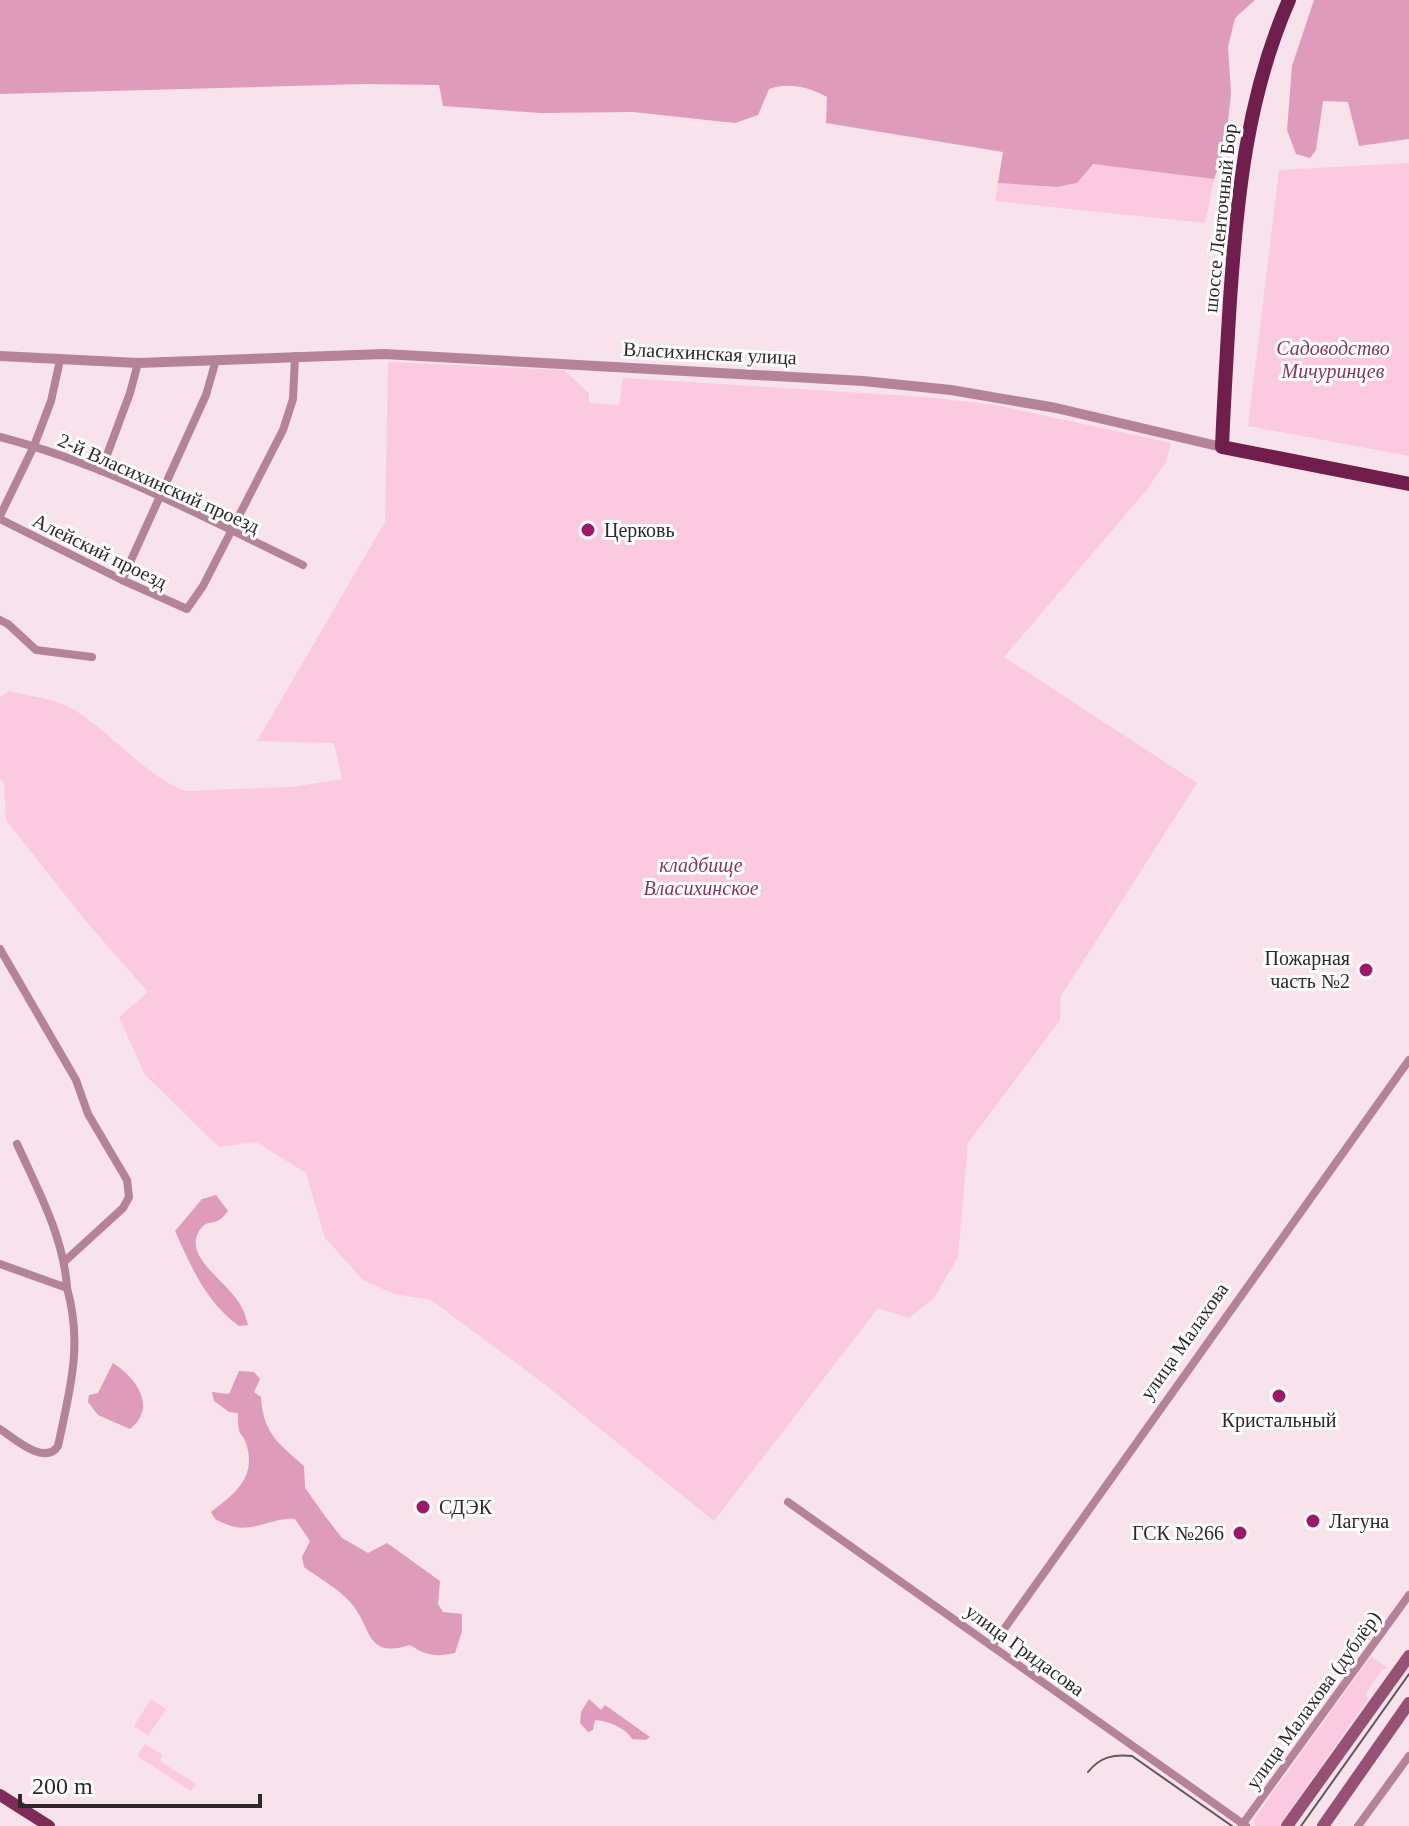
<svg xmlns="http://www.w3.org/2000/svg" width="1409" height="1826" viewBox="0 0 1409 1826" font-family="'Times New Roman',serif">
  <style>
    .green { fill: #fbcae0 }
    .forest { fill: #de9bba }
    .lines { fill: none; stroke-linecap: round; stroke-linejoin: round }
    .minor { stroke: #b4839a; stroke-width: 8 }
    .tertiary { stroke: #b4839a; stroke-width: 10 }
    .secondary { stroke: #975174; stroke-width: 12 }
    .primary { stroke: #7f2b59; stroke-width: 12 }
    .trunk { stroke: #701f4c; stroke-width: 14 }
    .tram { stroke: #63575c; stroke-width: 2 }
    .poi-dot { fill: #9d1869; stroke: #fff; stroke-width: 3 }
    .labels { text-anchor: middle; stroke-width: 6; stroke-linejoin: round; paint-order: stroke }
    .street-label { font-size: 20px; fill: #2f272a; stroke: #fff }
    .park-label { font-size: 20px; font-style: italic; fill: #853660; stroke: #fff }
    .poi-label { font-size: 20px; fill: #2f272a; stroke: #fff; text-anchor: start }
  </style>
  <rect width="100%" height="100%" fill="#f8e2ec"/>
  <g class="green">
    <polygon points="1409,163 1409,456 1248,426 1279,170"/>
    <polygon points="1092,164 1214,179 1205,223 995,201 998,183 1057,187 1077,183"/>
    <path d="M388 362 564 370 589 393V403L619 405 623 378 926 397 995 405 1171 443 1166 461 1149 487 1004 657 1197 783 1061 996 1060 1020 968 1143 958 1257 934 1298 909 1318 878 1308 714 1521 547 1386 431 1300 394 1294 363 1280 325 1238 306 1173 256 1142 219 1147 145 1075 119 1017 148 992 84 919 6 820 4 783 0 779V697L9 691C28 696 52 698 69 707 109 729 145 777 186 791L292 787 342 779 334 743 257 741 385 522Z"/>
    <polygon points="1371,1656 1387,1668 1383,1669 1366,1693 1368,1699 1279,1826 1255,1826 1254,1819"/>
    <polygon points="151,1699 166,1709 148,1736 134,1726"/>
    <polygon points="145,1744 163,1755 160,1761 196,1784 191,1791 137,1756"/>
  </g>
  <g class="forest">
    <path d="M0 0H1255L1235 18 1228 47 1231 93 1225 150 1214 179 1093 164 1077 183 1057 187 998 183 1003 152 826 123 827 97C809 87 789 82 769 89L758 115 735 123 633 112 541 113 443 106 439 85 364 84 0 94Z"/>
    <polygon points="1314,0 1409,0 1409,139 1359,146 1348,102 1323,101 1316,150 1310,158 1296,154 1287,130 1292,66"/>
    <path d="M216 1195 228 1211C225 1214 223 1218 219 1220 213 1224 207 1221 202 1227 180 1252 221 1278 234 1296 242 1305 245 1314 248 1325L239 1326C205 1301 192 1268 175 1231L202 1199Z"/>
    <path d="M113 1363C136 1378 158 1407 130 1429L98 1415 88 1402 89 1395 98 1393Z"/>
    <path d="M239 1371 254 1372 260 1379 254 1392 261 1397C263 1433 278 1443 304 1466L305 1488 325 1516 342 1538 368 1553 387 1543 440 1581 438 1604 443 1612 462 1614V1631L455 1653C435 1657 427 1656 410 1645 364 1659 373 1628 351 1603 339 1589 319 1578 304 1567L302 1557 310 1541 295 1519C275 1517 255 1531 235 1527 229 1526 222 1522 216 1520L211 1512C236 1493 257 1477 246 1443 245 1439 242 1436 240 1433 238 1428 238 1419 238 1413L229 1412 214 1401 212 1392 229 1394Z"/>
    <path d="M589 1699 601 1710 605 1705 650 1737 646 1740 632 1739C626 1728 608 1721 595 1720L593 1730 588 1732 580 1723 581 1712Z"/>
  </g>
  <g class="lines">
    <g class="minor">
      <path d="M0 437C106 464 205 518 303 565"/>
      <polyline points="101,471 130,393 138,363"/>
      <polyline points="0,516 34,446 51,401 60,360"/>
      <polyline points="0,519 122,580 187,609 203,586 283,430 293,399 295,356"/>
      <polyline points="122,580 206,395 216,360"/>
      <polyline points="0,620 8,624 36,650 92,657"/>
      <polyline points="0,949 76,1080 88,1114 127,1180 129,1197 123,1208 65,1261"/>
      <path d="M0 1264 67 1288C64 1238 38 1190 17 1144"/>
      <path d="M0 1429C15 1439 45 1466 58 1446 70 1389 83 1345 67 1288"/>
      <polyline points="788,1502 1246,1826"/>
      <polyline points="992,1646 1409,1060"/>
      <polyline points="1242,1825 1409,1595"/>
      <polyline points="1358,1826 1409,1756"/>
    </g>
    <polyline class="tertiary" points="0,356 138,363 384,354 863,381 951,390 1056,408 1222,447"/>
    <g class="secondary">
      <polyline points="1287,1826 1409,1656"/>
      <polyline points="1323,1826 1409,1703"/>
    </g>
    <polyline class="primary" points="0,1795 49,1826"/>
    <path class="trunk" d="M1289 0C1247 96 1237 196 1230 300 1227 349 1224 398 1222 447L1409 484"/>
    <g class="tram">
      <path d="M1088 1772C1100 1757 1113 1754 1132 1756L1232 1826"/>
      <polyline points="1301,1826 1409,1674"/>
    </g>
  </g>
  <g class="poi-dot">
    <circle cx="588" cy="530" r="8"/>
    <circle cx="1366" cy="970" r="8"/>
    <circle cx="1279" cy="1396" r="8"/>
    <circle cx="423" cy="1507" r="8"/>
    <circle cx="1313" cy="1521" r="8"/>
    <circle cx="1240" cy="1533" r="8"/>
  </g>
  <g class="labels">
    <g class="street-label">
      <text transform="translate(1220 218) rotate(-84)" y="7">шоссе Ленточный Бор</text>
      <text transform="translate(710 353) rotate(3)" y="7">Власихинская улица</text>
      <text transform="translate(159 483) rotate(24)" y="7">2-й Власихинский проезд</text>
      <text transform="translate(100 551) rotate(26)" y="7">Алейский проезд</text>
      <text transform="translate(1184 1341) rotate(-55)" y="7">улица Малахова</text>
      <text transform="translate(1025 1650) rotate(36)" y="7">улица Гридасова</text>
      <text transform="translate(1313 1700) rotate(-54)" y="7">улица Малахова (дублёр)</text>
    </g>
    <g class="park-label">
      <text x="1333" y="355">Садоводство<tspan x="1333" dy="23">Мичуринцев</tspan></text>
      <text x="701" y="872">кладбище<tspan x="701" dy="23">Власихинское</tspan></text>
    </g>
    <g class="poi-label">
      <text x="604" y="537">Церковь</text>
      <text x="1350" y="965" text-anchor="end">Пожарная<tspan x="1350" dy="23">часть №2</tspan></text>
      <text x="1279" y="1427" text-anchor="middle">Кристальный</text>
      <text x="439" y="1514">СДЭК</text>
      <text x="1329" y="1528">Лагуна</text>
      <text x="1224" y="1540" text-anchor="end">ГСК №266</text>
    </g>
  </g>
  <path d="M20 1794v12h240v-12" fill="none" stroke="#2f272a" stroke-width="4"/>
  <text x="32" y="1794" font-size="24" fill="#2f272a" stroke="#ffffff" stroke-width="6" paint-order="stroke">200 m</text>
</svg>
